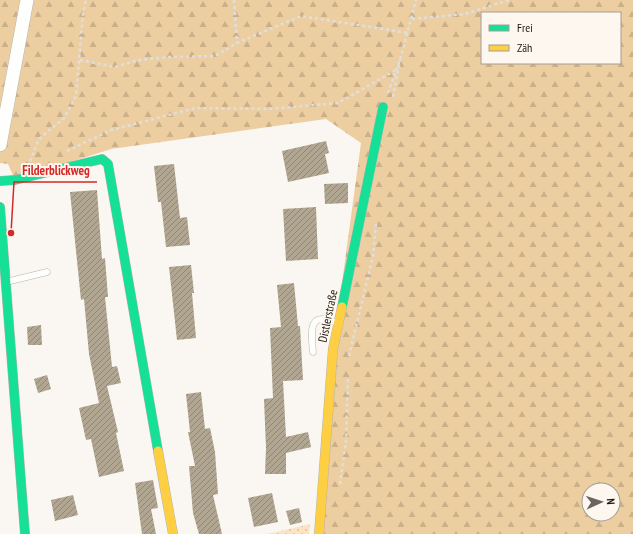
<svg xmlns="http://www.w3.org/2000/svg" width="633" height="534" viewBox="0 0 633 534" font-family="'PT Sans Narrow',sans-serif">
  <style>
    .grass { fill: url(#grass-dots) }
    .forest { fill: url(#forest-firs); fill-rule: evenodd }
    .building { fill: url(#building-hatch) }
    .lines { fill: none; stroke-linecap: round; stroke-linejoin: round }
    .lane-casing { stroke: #b7b4af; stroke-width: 7 }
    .street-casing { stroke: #b7b4af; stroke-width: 14 }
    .fast-casing { stroke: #b7b4af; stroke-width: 10 }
    .slow-casing { stroke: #b7b4af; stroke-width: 10 }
    .path { stroke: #e0dfde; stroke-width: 2.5; stroke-dasharray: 3 3; stroke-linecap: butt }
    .lane { stroke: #fefefd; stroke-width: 6 }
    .street { stroke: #fefefd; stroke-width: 13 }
    .fast { stroke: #16e098; stroke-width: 9 }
    .slow { stroke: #ffcf43; stroke-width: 9 }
    .labels { text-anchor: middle; stroke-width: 4; stroke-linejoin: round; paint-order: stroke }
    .street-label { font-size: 12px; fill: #1b1712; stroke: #fef7ef }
    .leader { fill: none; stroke: #d62828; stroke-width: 1.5 }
    .callout-dot { fill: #d62828; stroke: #fef7ef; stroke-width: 1.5 }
    .callout-label { font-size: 13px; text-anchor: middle; font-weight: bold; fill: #d62828; stroke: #fef7ef; stroke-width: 4; stroke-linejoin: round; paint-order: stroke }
  </style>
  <defs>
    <pattern id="grass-dots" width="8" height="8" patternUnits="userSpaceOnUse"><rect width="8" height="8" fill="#fce4c2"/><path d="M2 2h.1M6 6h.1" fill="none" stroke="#d7c3a6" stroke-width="1.8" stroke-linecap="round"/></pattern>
    <pattern id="forest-firs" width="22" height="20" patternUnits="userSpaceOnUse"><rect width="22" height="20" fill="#edcea1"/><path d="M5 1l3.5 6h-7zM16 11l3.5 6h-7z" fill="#cbb08a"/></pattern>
    <pattern id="building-hatch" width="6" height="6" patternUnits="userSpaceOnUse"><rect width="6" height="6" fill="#b0a692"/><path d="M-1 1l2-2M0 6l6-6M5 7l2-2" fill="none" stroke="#8e8676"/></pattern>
  </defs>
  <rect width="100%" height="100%" fill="#faf7f2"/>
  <polygon class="grass" points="310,524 309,534 268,534"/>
  <path class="forest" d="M0 0H633V534H319L333 349 361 143 326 119 111 149 15 180 8 164 0 163ZM482 13H620V63H482ZM589 490H613V514H589Z"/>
  <g class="building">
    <polygon points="326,141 329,153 325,154 329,173 288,182 282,151"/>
    <polygon points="174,164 180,218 187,217 190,245 166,247 161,202 158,202 154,166"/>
    <polygon points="348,183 348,203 325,204 324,184"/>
    <polygon points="97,190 102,259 105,258 108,297 105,297 112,367 117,366 121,383 107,386 118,432 116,433 124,471 99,477 91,439 86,440 79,408 99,403 89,354 84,299 81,300 70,192"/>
    <polygon points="316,207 318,259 286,261 283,209"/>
    <polygon points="191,265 194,293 192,293 196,338 177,340 169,267"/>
    <polygon points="294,283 298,326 300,326 303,380 283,381 286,437 308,432 311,447 286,453 286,474 265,474 266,448 264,399 273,398 270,328 281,327 277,285"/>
    <polygon points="41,325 42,345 28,345 27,327"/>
    <polygon points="47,375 51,389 38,393 34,379"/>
    <polygon points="201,392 205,429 210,428 215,452 218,494 213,495 222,534 199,534 193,513 189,466 195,466 188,432 190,432 186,394"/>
    <polygon points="153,480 158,508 151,509 156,534 142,534 135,483"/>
    <polygon points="272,493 278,522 254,527 248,498"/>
    <polygon points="73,495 78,515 55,521 51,500"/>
    <polygon points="299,508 302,522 290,525 286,511"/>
  </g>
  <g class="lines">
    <defs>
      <g id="lane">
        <polyline points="6,282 47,272"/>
        <path d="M313 352C311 331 308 310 337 323"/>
      </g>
      <polyline id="street" points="0,145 27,0"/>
      <g id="fast">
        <polyline points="0,181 15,180 102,159 108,164 158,451"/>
        <polyline points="0,207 25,534"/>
        <polyline points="342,307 383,107"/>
      </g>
      <g id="slow">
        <polyline points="158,451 173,534"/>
        <polyline points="319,534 333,349 342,307"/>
      </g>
    </defs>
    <use href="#lane" class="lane-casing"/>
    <use href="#street" class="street-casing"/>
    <use href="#fast" class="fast-casing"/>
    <use href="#slow" class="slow-casing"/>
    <g class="path">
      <polyline points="234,0 237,43"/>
      <polyline points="412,19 465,14 509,0"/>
      <polyline points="80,60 115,67 138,60 169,57 215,56 237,43 301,16 408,33"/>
      <polyline points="388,93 400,60 416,0"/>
      <polyline points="393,97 400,60"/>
      <polyline points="67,151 111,130 196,108 269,109 338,103 396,70"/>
      <polyline points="30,161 39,139 64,118 76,96 83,13 86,0"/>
      <polyline points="349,356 373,256 376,224"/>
      <polyline points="340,484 346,441 348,377"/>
    </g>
    <use href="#lane" class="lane"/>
    <use href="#street" class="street"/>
    <use href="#fast" class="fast"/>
    <use href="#slow" class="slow"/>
  </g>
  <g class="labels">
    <g class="street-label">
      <text transform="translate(328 316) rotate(-78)" y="4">Distlerstraße</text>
    </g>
  </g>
  <path class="leader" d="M11 233L14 182H97"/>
  <circle class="callout-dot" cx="11" cy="233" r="4"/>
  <g class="callout-label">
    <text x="56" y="175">Filderblickweg</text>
  </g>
  <rect x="481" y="12" width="140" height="52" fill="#fef7ef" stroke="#a39d97"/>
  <rect x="489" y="25" width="20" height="6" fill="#16e098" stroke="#a39d97"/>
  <text x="517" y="32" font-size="12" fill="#1b1712">Frei</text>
  <rect x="489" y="45" width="20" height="6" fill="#ffcf43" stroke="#a39d97"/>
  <text x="517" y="52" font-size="12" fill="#1b1712">Zäh</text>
  <g transform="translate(601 502) rotate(87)"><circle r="19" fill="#fef7ef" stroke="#a39d97"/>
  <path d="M0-3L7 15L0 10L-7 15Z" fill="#696560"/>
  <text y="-6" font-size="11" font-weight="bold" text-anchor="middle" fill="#1b1712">N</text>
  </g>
</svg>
